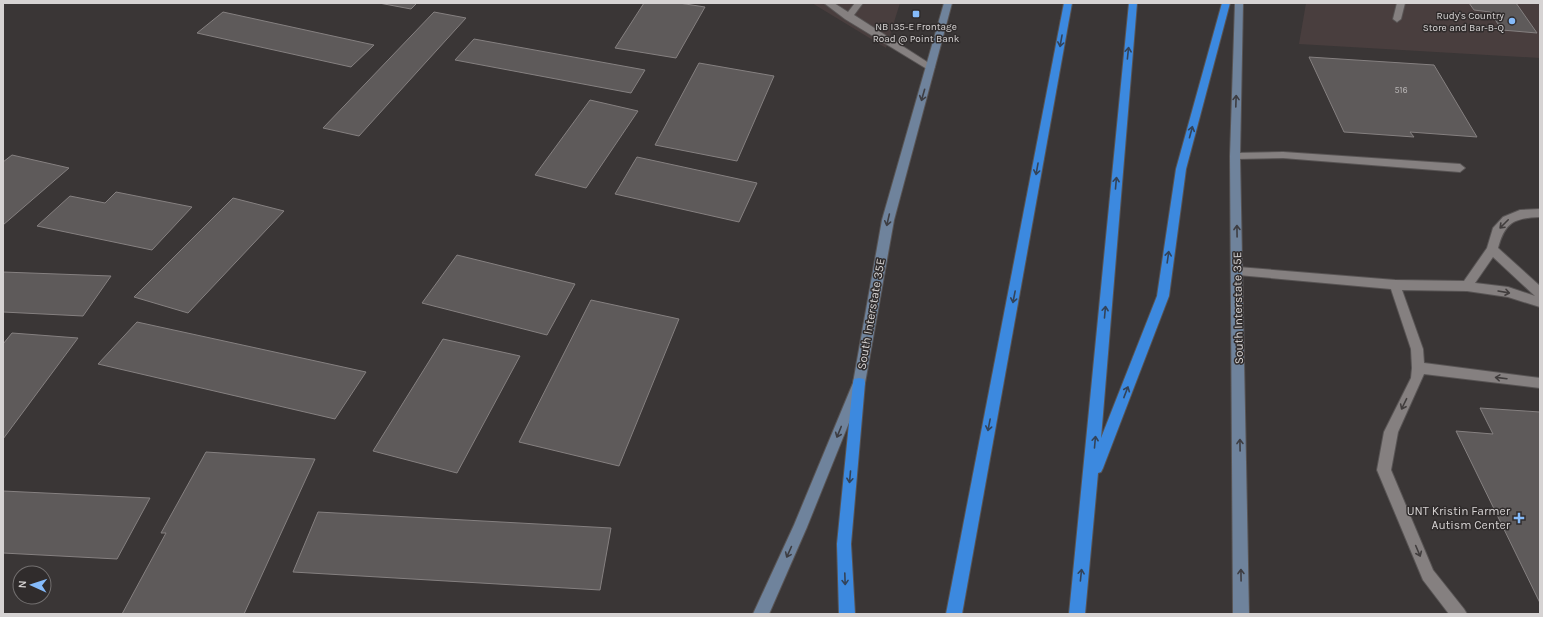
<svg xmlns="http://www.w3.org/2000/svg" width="1543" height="617" viewBox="0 0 1543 617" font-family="Karla,sans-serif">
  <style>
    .built { fill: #493e3e }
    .building { fill: #5e5a5a; stroke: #858080 }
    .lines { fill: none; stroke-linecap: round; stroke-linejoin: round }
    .lane-casing { stroke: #585454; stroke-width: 2 }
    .secondary-casing { stroke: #585454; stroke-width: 2 }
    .highway-casing { stroke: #585454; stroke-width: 2 }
    .lane { fill: #858080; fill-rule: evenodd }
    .secondary { fill: #6f839c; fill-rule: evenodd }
    .highway { fill: #3c89df; fill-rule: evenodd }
    .oneway { stroke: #334359 }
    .oneway2 { stroke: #3d3d42 }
    .oneway3 { stroke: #413d3d }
    .poi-dot { fill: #85bbfb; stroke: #302c2c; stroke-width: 1.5 }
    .labels { text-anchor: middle; stroke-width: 3; stroke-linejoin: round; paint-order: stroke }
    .far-number-label { font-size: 9px; fill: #b8b5b5 }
    .far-poi-label { font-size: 10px; fill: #d6d3d3; stroke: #302c2c; text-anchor: end }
    .street-label { font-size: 12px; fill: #d6d3d3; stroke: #302c2c }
    .poi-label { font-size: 12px; fill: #d6d3d3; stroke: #302c2c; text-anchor: end }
  </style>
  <rect width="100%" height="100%" fill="#3a3636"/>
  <g class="built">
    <polygon points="812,3 900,3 886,48"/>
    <polygon points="1306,3 1540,3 1540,58 1299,44"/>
  </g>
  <g class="building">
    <polygon points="379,3 417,3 411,9"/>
    <polygon points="644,3 679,3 705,7 676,58 615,48"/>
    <polygon points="1469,3 1516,3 1537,33 1502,30 1490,12 1474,10"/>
    <polygon points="223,12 374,45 351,67 197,33"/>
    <polygon points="434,12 466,18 359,136 323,128"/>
    <polygon points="474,39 645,70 631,93 455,60"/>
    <polygon points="1309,57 1434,65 1477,137 1410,132 1414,137 1344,132"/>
    <polygon points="699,63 774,76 737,161 655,145"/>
    <polygon points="590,100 638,111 586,188 535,175"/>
    <polygon points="12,155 69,168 3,225 3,162"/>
    <polygon points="637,157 757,183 739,222 615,194"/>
    <polygon points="116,192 192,207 152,250 37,226 70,196 105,203"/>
    <polygon points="233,198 284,211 188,313 134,297"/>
    <polygon points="457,255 575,284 547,335 422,303"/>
    <polygon points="3,272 111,276 83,316 3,312"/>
    <polygon points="591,300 679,319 619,466 519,442"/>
    <polygon points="137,322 366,372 335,419 98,364"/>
    <polygon points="12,333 78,338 3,439 3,344"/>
    <polygon points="443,339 520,356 457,473 373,451"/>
    <polygon points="1480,408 1540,412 1540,603 1456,431 1493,434"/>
    <polygon points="206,452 315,459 244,614 122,614 166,533 161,533"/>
    <polygon points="3,491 150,498 117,559 3,553"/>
    <polygon points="318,512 611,528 600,590 293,572"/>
  </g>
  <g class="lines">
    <defs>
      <g id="lane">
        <polygon points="824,3 834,3 848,12 855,3 863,3 854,15 935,67 930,70 927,69 845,19"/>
        <polygon points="1397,3 1405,3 1401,19 1397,22 1393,19"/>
        <polygon points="1283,152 1460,164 1465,168 1460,172 1283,158 1235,159 1230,156 1235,153"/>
        <path d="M1540 209V217C1514 218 1505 222 1498 248L1540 286V307L1508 297 1467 291 1402 290 1423 349 1424 363 1540 378V388L1424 374 1398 432 1391 470 1433 570 1464 609 1467 614H1449L1423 580 1377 470 1384 432 1411 378 1412 368 1411 349 1391 289 1238 275 1234 274 1232 271 1234 268 1238 267 1395 280 1464 281 1487 248 1493 228 1503 217 1520 210ZM1493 257 1535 296 1508 287 1475 283Z"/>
      </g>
      <g id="secondary">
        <polygon points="944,3 952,3 894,220 865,383 807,527 769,614 753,614 794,525 853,383 882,220"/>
        <polygon points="1235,3 1243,3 1240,156 1249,614 1233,614 1230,156"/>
      </g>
      <g id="highway">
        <polygon points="1064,3 1072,3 962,614 946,614"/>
        <polygon points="1129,3 1137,3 1101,438 1157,296 1176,169 1222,3 1230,3 1186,169 1169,296 1103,468 1101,472 1098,473 1085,614 1069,614"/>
        <polygon points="859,378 864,379 865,383 851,544 855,614 839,614 837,544 853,383 854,379"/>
      </g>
    </defs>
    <use href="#lane" class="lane-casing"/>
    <use href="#secondary" class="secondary-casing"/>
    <use href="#highway" class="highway-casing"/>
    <use href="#lane" class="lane"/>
    <use href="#secondary" class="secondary"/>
    <use href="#highway" class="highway"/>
  </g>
  <defs><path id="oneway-shaft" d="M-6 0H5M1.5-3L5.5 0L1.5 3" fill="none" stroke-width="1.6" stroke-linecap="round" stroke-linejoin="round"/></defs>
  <g class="oneway">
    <use href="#oneway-shaft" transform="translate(1061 41) rotate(100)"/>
    <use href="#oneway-shaft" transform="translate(1128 53) rotate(-84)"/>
    <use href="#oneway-shaft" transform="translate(1191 132) rotate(-75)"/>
    <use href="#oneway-shaft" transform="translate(1037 169) rotate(100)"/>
    <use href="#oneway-shaft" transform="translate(1116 183) rotate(-85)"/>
    <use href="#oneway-shaft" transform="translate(1168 257) rotate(-82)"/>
    <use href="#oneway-shaft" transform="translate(1014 297) rotate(101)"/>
    <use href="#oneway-shaft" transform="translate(1105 312) rotate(-85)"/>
    <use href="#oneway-shaft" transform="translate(1126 392) rotate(-69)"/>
    <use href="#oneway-shaft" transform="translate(989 425) rotate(101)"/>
    <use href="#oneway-shaft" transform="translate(1095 442) rotate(-85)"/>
    <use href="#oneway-shaft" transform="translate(850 477) rotate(95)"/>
    <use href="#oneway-shaft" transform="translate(1081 575) rotate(-84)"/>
    <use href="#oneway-shaft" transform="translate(845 579) rotate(88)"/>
  </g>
  <g class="oneway2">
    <use href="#oneway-shaft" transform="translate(923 95) rotate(106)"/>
    <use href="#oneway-shaft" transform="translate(1236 101) rotate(-88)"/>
    <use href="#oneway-shaft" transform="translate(888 220) rotate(103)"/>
    <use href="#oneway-shaft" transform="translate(1237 231) rotate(-91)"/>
    <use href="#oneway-shaft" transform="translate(839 432) rotate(112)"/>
    <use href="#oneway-shaft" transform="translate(1240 445) rotate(-91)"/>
    <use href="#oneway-shaft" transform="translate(789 552) rotate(114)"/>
    <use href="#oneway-shaft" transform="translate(1241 575) rotate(-91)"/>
  </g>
  <g class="oneway3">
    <use href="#oneway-shaft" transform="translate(1504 224) rotate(135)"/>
    <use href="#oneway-shaft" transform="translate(1504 292) rotate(10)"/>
    <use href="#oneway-shaft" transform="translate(1501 378) rotate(-173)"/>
    <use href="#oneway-shaft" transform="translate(1404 404) rotate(116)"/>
    <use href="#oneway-shaft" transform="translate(1418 551) rotate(67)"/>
  </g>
  <g class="poi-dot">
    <rect x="912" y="10" width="8" height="8" rx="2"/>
    <circle cx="1512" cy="21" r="4"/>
    <path d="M1517 512h4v4h4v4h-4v4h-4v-4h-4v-4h4z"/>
  </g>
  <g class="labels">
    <g class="far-number-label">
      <text x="1401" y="93">516</text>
    </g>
    <g class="far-poi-label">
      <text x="1504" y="19">Rudy's Country<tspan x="1504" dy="12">Store and Bar-B-Q</tspan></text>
      <text x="916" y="30" text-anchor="middle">NB I35-E Frontage<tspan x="916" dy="12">Road @ Point Bank</tspan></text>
    </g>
    <g class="street-label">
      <text transform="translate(1238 308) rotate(-91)" y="4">South Interstate 35E</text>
      <text transform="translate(871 314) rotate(-80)" y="4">South Interstate 35E</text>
    </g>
    <g class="poi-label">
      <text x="1510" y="515">UNT Kristin Farmer<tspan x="1510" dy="14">Autism Center</tspan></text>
    </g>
  </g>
  <rect width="1543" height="617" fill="none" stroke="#d6d3d3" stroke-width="8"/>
  <g transform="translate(32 585) rotate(273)"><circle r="19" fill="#302c2c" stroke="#726f6f"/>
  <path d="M0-3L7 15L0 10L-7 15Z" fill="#85bbfb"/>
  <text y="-6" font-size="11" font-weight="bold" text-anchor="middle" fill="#d6d3d3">N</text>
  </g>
</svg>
